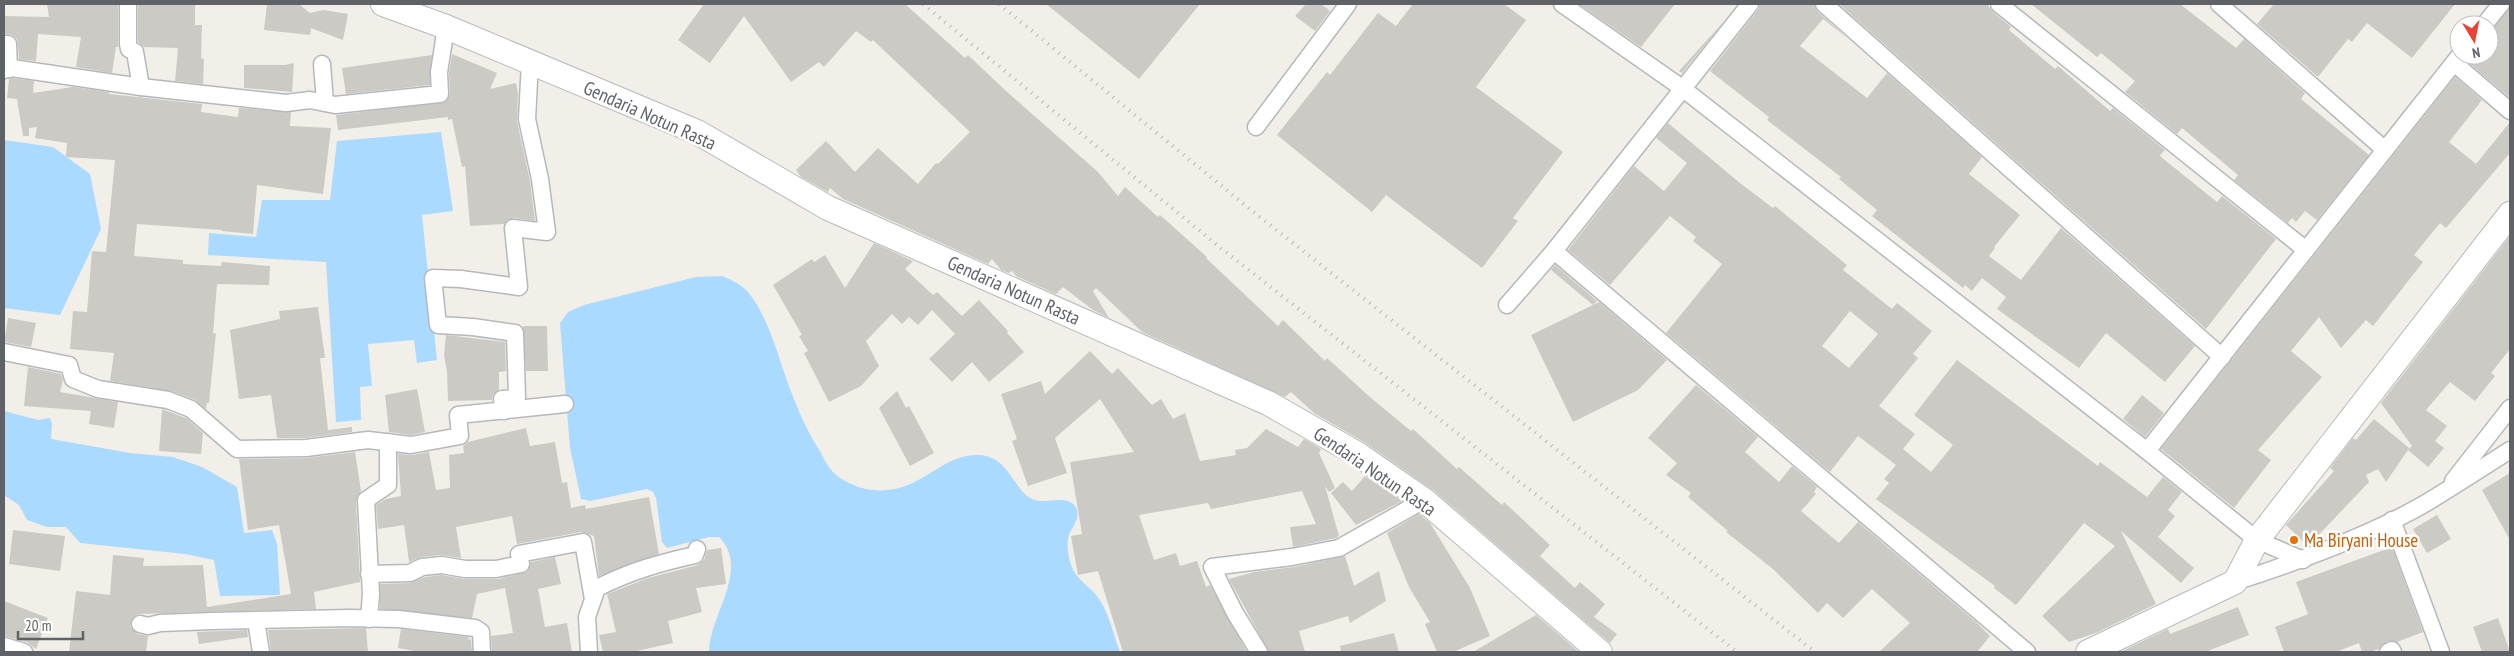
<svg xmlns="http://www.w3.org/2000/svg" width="2514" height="656" viewBox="0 0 2514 656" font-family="'PT Sans Narrow',sans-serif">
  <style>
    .water { fill: #aadaff }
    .building { fill: #cccac5; fill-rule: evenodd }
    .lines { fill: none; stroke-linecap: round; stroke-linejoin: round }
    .street-casing { stroke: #b5b8bc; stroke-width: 19 }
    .secondary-casing { stroke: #b6babf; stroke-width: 26 }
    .street { stroke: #fff; stroke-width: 16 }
    .secondary { stroke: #fff; stroke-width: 24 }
    .rail { stroke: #b6b7b8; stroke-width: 4; stroke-dasharray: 1 6; stroke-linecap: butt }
    .food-dot { fill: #e8710a; stroke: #fff; stroke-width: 2 }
    .labels { text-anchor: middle; stroke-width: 5; stroke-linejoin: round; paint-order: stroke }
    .street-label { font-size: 19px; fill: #5f6368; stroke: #fff }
    .food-label { font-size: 19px; fill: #c56008; stroke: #fff; text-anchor: start }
  </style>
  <rect width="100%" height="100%" fill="#f1efe8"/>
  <g class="water">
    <polygon points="441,132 453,211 422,215 437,360 417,363 414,340 368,344 372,386 360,387 361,420 336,422 326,262 208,255 209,233 256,237 262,200 330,200 337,141"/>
    <polygon points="4,140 53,147 90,174 101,229 60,315 4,308"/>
    <path d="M722 276C731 280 741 284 748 292 772 322 779 364 794 399 801 418 810 436 821 453 824 459 828 467 833 472 840 480 856 487 866 489 919 499 938 453 979 455 1009 456 1014 491 1032 499 1045 506 1070 491 1077 510 1080 519 1072 527 1069 535 1066 543 1068 556 1071 565 1076 579 1088 585 1097 596 1109 612 1113 634 1120 652H709C709 616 751 569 719 537H709L667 548 662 542 656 498 653 492 647 489 590 501 581 499 570 448 560 323 568 312 584 305 696 277Z"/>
    <polygon points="4,411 38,420 50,418 52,424 51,439 130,453 173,457 202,467 237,487 244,533 272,530 277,544 280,595 220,596 214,560 185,554 80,543 66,527 47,527 27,520 19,505 4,495"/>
  </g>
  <g class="building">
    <polygon points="47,4 118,4 118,47 116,47 112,73 76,67 81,37 38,34 36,61 19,59 17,39 12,35 4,34 4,16 49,17"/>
    <polygon points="138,4 195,4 195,25 202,25 201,58 204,59 203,84 175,81 178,48 144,47 138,42"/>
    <polygon points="267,4 299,4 310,13 323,10 348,14 343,40 311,28 310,35 264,30"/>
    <polygon points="704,4 905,4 965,58 968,55 1006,91 1098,172 1118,196 1125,187 1158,217 1160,215 1207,257 1206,258 1278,326 1283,320 1325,361 1327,358 1371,398 1411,431 1413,429 1457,469 1459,467 1502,505 1504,502 1550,545 1540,556 1575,588 1580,582 1605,604 1594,617 1617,634 1610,643 1433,490 1367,444 1314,413 1291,392 1285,397 1142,332 1096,288 1093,291 1109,318 1093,310 1063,287 1056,294 1016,276 1012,271 1009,273 1001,270 992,259 988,264 843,199 830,188 828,192 801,177 796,170 826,141 855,172 878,148 918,184 936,163 938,164 970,132 873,40 871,42 856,31 824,67 819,62 791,82 744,16 710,63 678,40"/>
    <polygon points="1046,4 1200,4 1139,79"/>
    <polygon points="1306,4 1321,4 1330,11 1315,31 1295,16"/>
    <polygon points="1413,4 1504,4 1526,20 1476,87 1563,152 1513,218 1518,221 1482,268 1386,195 1372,212 1277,135 1327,72 1330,75 1378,13 1396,26"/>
    <polygon points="1579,4 1675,4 1641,47"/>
    <polygon points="1760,4 1814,4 1817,11 1847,38 1823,19 1800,46 1867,98 1887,73 1982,157 1969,174 2020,215 1994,247 1995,248 1989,256 2021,280 2061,228 2195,346 2165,382 2106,333 2079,368 1997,309 2006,297 1982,278 1972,291 1965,285 1963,288 1872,216 1877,210 1839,179 1841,177 1767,120 1769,117 1710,71 1758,10"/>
    <polygon points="1839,4 1987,4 1993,12 2011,27 2009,30 2055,69 2058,66 2110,111 2113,108 2165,150 2160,155 2161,157 2217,202 2222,196 2276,239 2206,329"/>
    <polygon points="2031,4 2180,4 2236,48 2244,39 2305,93 2301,99 2369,155 2317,220 2305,211 2296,222 2292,218 2288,223 2234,180 2238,175 2182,128 2177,134 2125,92 2135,81 2101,53 2097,57"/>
    <polygon points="2274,4 2455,4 2412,58 2367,23 2352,42 2348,39 2318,77 2257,24"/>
    <polygon points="2510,7 2510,98 2468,62 2470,55 2489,55 2489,33"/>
    <polygon points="1725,20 1682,73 1679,71"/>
    <polygon points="452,54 497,73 490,89 516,83 518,93 517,121 530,181 535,221 514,218 504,224 470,226 465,166 462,167 452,119 448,120 448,117 338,130 336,115 445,102 450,94 449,73"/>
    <polygon points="432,55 430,85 346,94 342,68"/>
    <polygon points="294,63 292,92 244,88 244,65 285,65"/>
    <polygon points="2455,77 2482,100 2449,142 2476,164 2510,122 2510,153 2446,228 2440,223 2414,255 2423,262 2373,326 2366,320 2341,348 2319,317 2291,351 2322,377 2258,450 2271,460 2234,508 2161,449"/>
    <polygon points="12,78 34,81 33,93 73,87 109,92 109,94 202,104 201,112 238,117 239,108 291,112 290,126 331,128 323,194 257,185 253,234 222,231 222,230 137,224 134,256 183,260 183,264 221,266 222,262 270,266 269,285 217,284 213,334 216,333 209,403 207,403 206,409 195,400 171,391 110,381 114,353 70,349 73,311 87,312 92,251 106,252 115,160 66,157 67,143 35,138 37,127 29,128 29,136 23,136 17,99 7,98 9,79"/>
    <path d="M1668 123 1740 183 1773 208 1775 206 1847 265 1843 270 1892 309 1897 303 1932 331 1913 354 1918 358 1879 406 1915 434 1903 449 1931 472 1953 445 1914 415 1957 360 2098 466 2100 462 2147 497 2163 477 2182 492 2168 510 2175 516 2158 537 2194 568 2181 583 2121 531 2156 604 2096 633 2069 642 2042 616 2115 546 2084 523 2016 605 1994 588 1995 586 1876 499 1889 483 1884 479 1896 465 1858 436 1830 472 1666 333 1722 264 1693 241 1696 237 1670 216 1610 285 1568 250 1634 166 1664 191 1687 163 1656 138ZM1850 311 1878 334 1849 368 1822 346Z"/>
    <polygon points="2510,236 2510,349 2491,373 2495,376 2475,401 2450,382 2426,410 2447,426 2435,441 2444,448 2428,467 2408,450 2386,482 2378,469 2366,475 2369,482 2308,546 2286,525 2334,471 2330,468 2353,438 2356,440 2374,419 2409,448 2408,450 2412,446 2381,403"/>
    <polygon points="874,243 913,261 905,269 933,295 937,292 962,316 979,300 1008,331 1007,333 1024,352 989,382 972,362 952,382 929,359 955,334 932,310 918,325 909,317 902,324 892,314 866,341 879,366 861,386 829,402 804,353 808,351 799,336 802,335 773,285 812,259 814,262 825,255 845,288"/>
    <polygon points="1555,265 1597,301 1593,305 1599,302 1667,360 1638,390 1573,422 1531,335 1593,305 1551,270"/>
    <polygon points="318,307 325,358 320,358 328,430 352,427 352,432 305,438 277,438 271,395 239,399 230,330 280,319 279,311"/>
    <polygon points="8,318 36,323 31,347 4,342"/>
    <polygon points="523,326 547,326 548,371 526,371"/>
    <polygon points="446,335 505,342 506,371 499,372 499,390 493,395 492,400 448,401 447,372 444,355"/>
    <polygon points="1090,351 1112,374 1118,368 1152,405 1161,399 1173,419 1185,413 1200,461 1236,455 1235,450 1247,448 1266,429 1298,447 1304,439 1321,449 1319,453 1335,488 1329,492 1325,486 1339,536 1336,538 1293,547 1290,527 1316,524 1302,491 1211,509 1208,503 1139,515 1154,560 1176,553 1180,566 1197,561 1206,587 1210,585 1247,652 1123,652 1098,571 1078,575 1071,536 1082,534 1070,462 1134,452 1100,399 1055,438 1067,473 1028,486 1012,441 1017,439 1001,394 1041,381 1045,394"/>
    <polygon points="28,367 61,374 63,380 60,392 118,402 114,428 89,424 91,411 24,406"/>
    <polygon points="1696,385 1758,437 1745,452 1779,482 1792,466 1817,487 1814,492 1816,494 1801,511 1839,543 1858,522 1976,622 1990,636 1977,652 1879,652 1910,623 1872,589 1843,618 1827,603 1818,613 1773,569 1726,532 1728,531 1688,497 1691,493 1666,475 1677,463 1648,438"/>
    <polygon points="417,389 425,432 411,435 389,432 385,395"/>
    <polygon points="897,391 906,408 909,406 934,453 910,466 879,408"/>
    <polygon points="2142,395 2164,413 2145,437 2123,419"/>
    <polygon points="162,409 186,418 203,433 201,454 159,451"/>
    <polygon points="526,428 530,446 555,442 562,483 567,482 571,508 585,505 586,509 649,497 659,554 599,576 594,536 581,532 517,544 512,516 456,527 461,558 441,555 421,557 409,562 404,525 378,529 376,505 386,499 401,496 398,454 413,455 429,452 436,490 450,488 449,455 464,453 463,446 468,442"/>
    <polygon points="355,452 361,491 356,501 360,582 314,592 316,609 138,614 133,617 130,626 137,634 148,636 146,652 69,652 76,591 110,595 113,555 144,558 143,566 203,565 207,607 291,594 279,525 248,530 239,459 306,458"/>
    <polygon points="2510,473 2510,540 2482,490"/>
    <polygon points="1365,476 1402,501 1356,525 1331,493 1343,482 1352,491"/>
    <polygon points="1419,514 1430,523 1470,588 1490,636 1453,652 1437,652 1425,624 1430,622 1409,587 1387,533"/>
    <polygon points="2437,515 2451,539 2427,553 2413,529"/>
    <polygon points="13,530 65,536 60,571 9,564"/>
    <polygon points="2392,547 2423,632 2397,642 2388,641 2379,649 2369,652 2362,652 2359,643 2336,652 2284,652 2275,627 2308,614 2296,582"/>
    <polygon points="721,548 726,584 696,588 702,612 668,621 673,643 632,652 603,652 599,635 616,632 607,594 648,578 698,565 704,560 707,550"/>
    <polygon points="1345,556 1354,586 1379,571 1386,601 1350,623 1348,616 1299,631 1305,652 1269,652 1229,579 1254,572 1294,567"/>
    <polygon points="555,557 561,584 538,589 545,627 567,623 572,652 492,652 491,636 513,633 505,588 477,594 472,618 380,609 380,584 410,583 425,577 442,575 465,579 498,579 527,572 531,562"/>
    <polygon points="4,601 48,618 36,649 27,642 4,636"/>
    <polygon points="2238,607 2249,635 2205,652 2120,652 2168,629 2170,634"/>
    <polygon points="1536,615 1579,652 1473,652"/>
    <polygon points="2498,618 2510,652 2482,652 2473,627"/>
    <polygon points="366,628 368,652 271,652 268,630"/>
    <polygon points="401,629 469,637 468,640 471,639 472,652 419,652 398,648"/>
    <polygon points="247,630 248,637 199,644 197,632"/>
    <polygon points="1394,633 1399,652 1341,652 1340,646"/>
  </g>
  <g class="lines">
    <defs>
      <g id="street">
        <polyline points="1562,4 1682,88 2147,451 2257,540 2303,560"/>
        <polyline points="1824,4 2222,357"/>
        <polyline points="1999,4 2306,250"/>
        <polyline points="2219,4 2385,150"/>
        <polyline points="2484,25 2501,4"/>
        <polyline points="4,44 8,44 9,69"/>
        <polyline points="2454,63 2510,111"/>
        <polyline points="322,64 325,103"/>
        <polyline points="4,70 12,68 141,87 135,52 129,49 128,44 128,4"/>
        <polyline points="141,87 286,103 310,100 335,105 440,94 439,72 446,27"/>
        <polyline points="1256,127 1348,4"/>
        <polyline points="1554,251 2027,652"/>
        <polyline points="1507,305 1554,251 1750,4"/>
        <polyline points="4,352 69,365 73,379 98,389 168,400 191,409 237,449 306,448 368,440 411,445 460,436 458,415 565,404"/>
        <polyline points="504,411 502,399 517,398 515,333 473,327 438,325 433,278 461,279 519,287 513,228 547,232 540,179 527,119 530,62"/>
        <polyline points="2147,451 2460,55"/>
        <polyline points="2453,481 2510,408"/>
        <polyline points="2392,520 2441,652"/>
        <polyline points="369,574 410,573 422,567 442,565 465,569 496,569 521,564 519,554 583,542 593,599"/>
        <path d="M2235 582C2297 562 2369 536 2426 503 2454 486 2482 468 2510 450"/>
        <polyline points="369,619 371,594 366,500 388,485 388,442"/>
        <polyline points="256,621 261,652"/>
        <polyline points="140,624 148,626 160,623 212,621 349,618 399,619 475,628 481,632 482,652"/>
        <polyline points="4,646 24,652"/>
        <path d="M589 652 587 617 597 588C631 571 659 563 695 555L697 549"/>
        <polyline points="1259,652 1235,613 1212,567 1292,557 1339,548 1424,500"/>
        <polyline points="2388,652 2392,650 2393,652"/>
      </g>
      <g id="secondary">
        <polyline points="383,4 446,27 697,132 828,208 1268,403 1359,455 1424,500 1600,652"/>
        <polyline points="2088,652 2235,582 2257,540 2510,214"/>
      </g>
    </defs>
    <use href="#street" class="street-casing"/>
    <use href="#secondary" class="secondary-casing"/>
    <use href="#street" class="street"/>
    <use href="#secondary" class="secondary"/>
    <g class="rail">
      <polyline points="923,4 1222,249 1737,652"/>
      <polyline points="999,4 1256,214 1815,652"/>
    </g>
  </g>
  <circle class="food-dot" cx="2294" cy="540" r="5"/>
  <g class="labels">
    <g class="street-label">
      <text transform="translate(650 115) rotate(24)" y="7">Gendaria Notun Rasta</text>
      <text transform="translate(1014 290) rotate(24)" y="7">Gendaria Notun Rasta</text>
      <text transform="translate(1375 471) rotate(34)" y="7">Gendaria Notun Rasta</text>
    </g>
    <g class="food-label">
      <text x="2304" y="547">Ma Biryani House</text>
    </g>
  </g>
  <rect width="2514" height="656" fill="none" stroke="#5f6368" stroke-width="10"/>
  <g transform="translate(2474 40) rotate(170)"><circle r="24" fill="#ffffff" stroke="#bfc1c3"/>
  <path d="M0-4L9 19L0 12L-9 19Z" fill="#ea4335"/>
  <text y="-8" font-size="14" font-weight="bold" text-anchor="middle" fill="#5f6368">N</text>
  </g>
  <path d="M18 631v8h65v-8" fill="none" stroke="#5f6368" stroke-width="2.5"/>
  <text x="25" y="631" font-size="15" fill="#5f6368" stroke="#ffffff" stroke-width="4" paint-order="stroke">20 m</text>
</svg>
